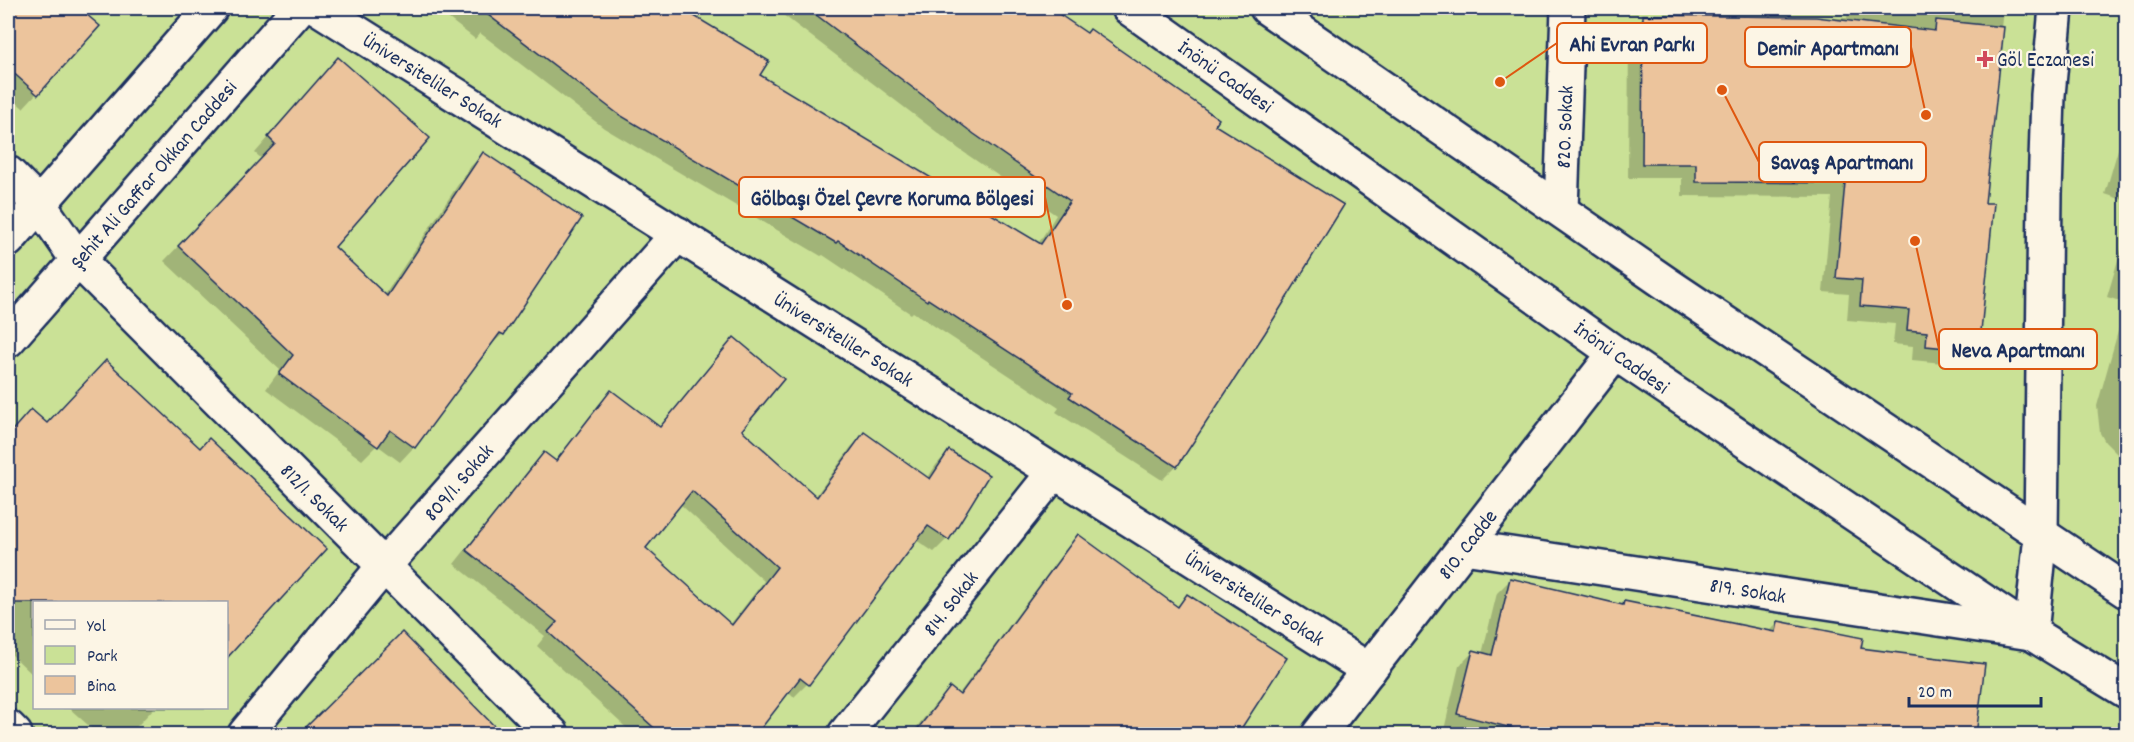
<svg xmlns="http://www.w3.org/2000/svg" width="2134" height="742" viewBox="0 0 2134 742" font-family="Dekko,sans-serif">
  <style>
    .green { fill: #cae196; stroke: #72887a; stroke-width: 1.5; fill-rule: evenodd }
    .shadow { fill: #0003; fill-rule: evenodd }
    .building { fill: #ecc49c; stroke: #1b2f5e; stroke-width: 1.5; fill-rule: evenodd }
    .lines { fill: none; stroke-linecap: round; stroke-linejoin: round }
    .minor-casing { stroke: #1b2f5e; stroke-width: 38 }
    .minor { stroke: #fcf5e5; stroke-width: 33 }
    .poi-dot { fill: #d1495b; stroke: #fcf5e5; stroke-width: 2 }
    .labels { text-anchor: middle; stroke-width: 4.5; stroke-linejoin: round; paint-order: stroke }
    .poi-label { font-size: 21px; fill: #1b2f5e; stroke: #fcf5e5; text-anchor: start }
    .street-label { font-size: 21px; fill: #1b2f5e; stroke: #fcf5e5 }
    .leader { fill: none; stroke: #de5710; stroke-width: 2 }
    .callout-dot { fill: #de5710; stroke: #fcf5e5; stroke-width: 2 }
    .callout { fill: #fcf5e5; stroke: #de5710; stroke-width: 2 }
    .callout-label { font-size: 22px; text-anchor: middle; font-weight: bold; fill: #1b2f5e }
  </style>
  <rect width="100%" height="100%" fill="#f7e6cf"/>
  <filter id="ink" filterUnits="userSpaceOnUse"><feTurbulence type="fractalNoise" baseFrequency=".0167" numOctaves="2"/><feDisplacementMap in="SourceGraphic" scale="12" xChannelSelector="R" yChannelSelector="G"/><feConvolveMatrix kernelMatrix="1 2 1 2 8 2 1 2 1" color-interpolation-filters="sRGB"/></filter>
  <g filter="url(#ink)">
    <path class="green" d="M8 8H2126V734H8ZM34 602H226V708H34Z"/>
    <g class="shadow">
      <polygon points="8,8 77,8 98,27 23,108 8,95"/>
      <polygon points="435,8 678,8 767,61 758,76 1038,244 1056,215 959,149 774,8 1048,8 1213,126 1176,466 1162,480 1056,412 1059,408 913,312 911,314 823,255 821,256 604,128 480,33 475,39"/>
      <polygon points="1848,8 2003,8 1984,204 1978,350 1963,365 1912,360 1913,346 1893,344 1895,324 1847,320 1849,294 1823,292 1832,197 1682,196 1682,178 1628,178 1629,31 1643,17 1847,18"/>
      <polygon points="324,74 333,247 384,296 469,168 483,154 580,218 503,334 487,348 414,447 400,462 377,445 362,460 266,389 280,370 164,261 262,159 255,153"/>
      <polygon points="2126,122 2126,201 2105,194"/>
      <polygon points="2126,233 2126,463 2105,442 2100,433 2097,406 2126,303 2107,297"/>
      <path d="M734 339 740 430 815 497 851 447 864 434 927 479 936 465 949 451 947 539 934 552 916 540 807 684 794 697 788 691 754 734H633L537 646 545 636 454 564 531 467 544 454 555 462 598 405 612 392 659 428ZM680 504 764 581 730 625 644 548Z"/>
      <polygon points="19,423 226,602 34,602 34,676 8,651 8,436"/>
      <polygon points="1078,536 1176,607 1187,596 1235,734 911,734 936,703 950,689 958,695 1065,550"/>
      <polygon points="1511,579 1622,606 1625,603 1769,632 1778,623 1859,649 1974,734 1443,734 1459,666 1473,652 1482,654 1497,593"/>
      <polygon points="69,708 154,708 130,734 98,734"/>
    </g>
    <g class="building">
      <polygon points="8,8 79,8 100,26 38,95 8,68"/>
      <polygon points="479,8 681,8 769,61 760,75 1041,244 1070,201 974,134 807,8 1050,8 1087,33 1090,29 1219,119 1215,125 1344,205 1265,333 1177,467 1069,397 1072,393 928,299 927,301 838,241 836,243 618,114"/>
      <polygon points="1643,15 1816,17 1935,31 1936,20 2004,27 1985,203 1994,203 1979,351 1926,346 1927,332 1907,330 1909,310 1860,306 1862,280 1836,278 1845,183 1696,182 1696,164 1642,164"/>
      <polygon points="338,57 430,138 335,247 387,296 483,152 582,218 504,335 500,333 415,448 390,430 378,447 279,374 293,355 178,246 275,144 268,137"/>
      <path d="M734 337 784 379 742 430 817 497 864 432 930 479 949 450 989 475 949 540 928 526 809 685 800 678 756 735H662L548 632 557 622 466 550 544 452 556 461 611 390 660 427ZM692 491 777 567 732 625 646 548Z"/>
      <polygon points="106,360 200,448 209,438 327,549 226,659 226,603 8,603 8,435 31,409 47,423"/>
      <polygon points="1078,534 1178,607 1187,594 1287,658 1237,735 913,735 950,687 960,695"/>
      <polygon points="1510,578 1623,605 1624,601 1776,632 1778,621 1863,638 1861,648 1985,664 1976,735 1539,735 1457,714 1473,650 1492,655"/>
      <polygon points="402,632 503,735 298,735"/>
    </g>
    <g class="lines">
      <defs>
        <g id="minor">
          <polyline points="318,8 1369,670"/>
          <polyline points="1129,8 1615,353 2031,633 2126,691"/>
          <polyline points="1267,8 1667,284 2126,591"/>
          <polyline points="8,173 39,204 77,259 552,734"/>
          <polyline points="1561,210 1568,8"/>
          <polyline points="8,240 211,8"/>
          <polyline points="8,340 299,8"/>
          <polyline points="1464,547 2031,633 2041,535 2045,194 2048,95 2056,8"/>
          <polyline points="8,727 15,734"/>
          <polyline points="245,734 384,566 678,234"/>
          <polyline points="845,734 1054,472"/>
          <polyline points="1319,734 1615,353"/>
        </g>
      </defs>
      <use href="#minor" class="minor-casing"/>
      <use href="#minor" class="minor"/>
    </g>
  </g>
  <path class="poi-dot" d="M1982 50h6v6h6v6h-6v6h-6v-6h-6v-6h6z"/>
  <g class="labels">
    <g class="poi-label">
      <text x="1997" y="66">Göl Eczanesi</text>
    </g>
    <g class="street-label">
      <text transform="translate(1226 76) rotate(35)" y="7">İnönü Caddesi</text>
      <text transform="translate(433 80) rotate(32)" y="7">Üniversiteliler Sokak</text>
      <text transform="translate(1564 127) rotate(-88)" y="7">820. Sokak</text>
      <text transform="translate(153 174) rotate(-49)" y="7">Şehit Ali Gaffar Okkan Caddesi</text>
      <text transform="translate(844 339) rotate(32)" y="7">Üniversiteliler Sokak</text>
      <text transform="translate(1622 357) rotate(35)" y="7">İnönü Caddesi</text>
      <text transform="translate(458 482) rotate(-49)" y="7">809/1. Sokak</text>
      <text transform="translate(315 497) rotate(45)" y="7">812/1. Sokak</text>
      <text transform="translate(1467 544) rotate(-52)" y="7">810. Cadde</text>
      <text transform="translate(1748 590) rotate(9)" y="7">819. Sokak</text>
      <text transform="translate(1255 598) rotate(32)" y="7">Üniversiteliler Sokak</text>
      <text transform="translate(950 603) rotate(-52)" y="7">814. Sokak</text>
    </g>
  </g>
  <path class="leader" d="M1500 82L1557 43M1926 115L1911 47M1722 90L1759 162M1067 305L1045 197M1915 241L1939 349"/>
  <g class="callout-dot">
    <circle cx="1500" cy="82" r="6"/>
    <circle cx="1926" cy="115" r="6"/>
    <circle cx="1722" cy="90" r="6"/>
    <circle cx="1067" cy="305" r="6"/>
    <circle cx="1915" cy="241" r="6"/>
  </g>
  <g class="callout">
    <rect x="1557" y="23" width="150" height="40" rx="6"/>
    <rect x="1745" y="27" width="166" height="40" rx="6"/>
    <rect x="1759" y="142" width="167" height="40" rx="6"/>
    <rect x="739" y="177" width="306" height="40" rx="6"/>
    <rect x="1939" y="329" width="158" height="40" rx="6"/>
  </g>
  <g class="callout-label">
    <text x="1632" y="51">Ahi Evran Parkı</text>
    <text x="1828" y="55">Demir Apartmanı</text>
    <text x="1842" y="169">Savaş Apartmanı</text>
    <text x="892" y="205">Gölbaşı Özel Çevre Koruma Bölgesi</text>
    <text x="2018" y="357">Neva Apartmanı</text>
  </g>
  <rect width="2134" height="742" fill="none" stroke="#fcf5e5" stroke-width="30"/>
  <rect x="15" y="15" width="2104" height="712" fill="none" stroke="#1b2f5e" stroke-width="2" filter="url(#ink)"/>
  <rect x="33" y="601" width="195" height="108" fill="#fcf5e5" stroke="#a2a6af" stroke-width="1.5"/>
  <rect x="45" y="620" width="30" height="9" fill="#fcf5e5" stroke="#a2a6af" stroke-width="1.5"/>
  <text x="87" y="631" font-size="18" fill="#1b2f5e">Yol</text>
  <rect x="45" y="646" width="30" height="18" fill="#cae196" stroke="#a2a6af" stroke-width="1.5"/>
  <text x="87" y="661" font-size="18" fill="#1b2f5e">Park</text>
  <rect x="45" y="676" width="30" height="18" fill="#ecc49c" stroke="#a2a6af" stroke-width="1.5"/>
  <text x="87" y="691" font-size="18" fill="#1b2f5e">Bina</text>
  <path d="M1909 697v9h132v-9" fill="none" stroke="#1b2f5e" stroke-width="3"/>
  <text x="1918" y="697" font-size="18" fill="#1b2f5e" stroke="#fcf5e5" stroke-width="4.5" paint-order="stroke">20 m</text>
</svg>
